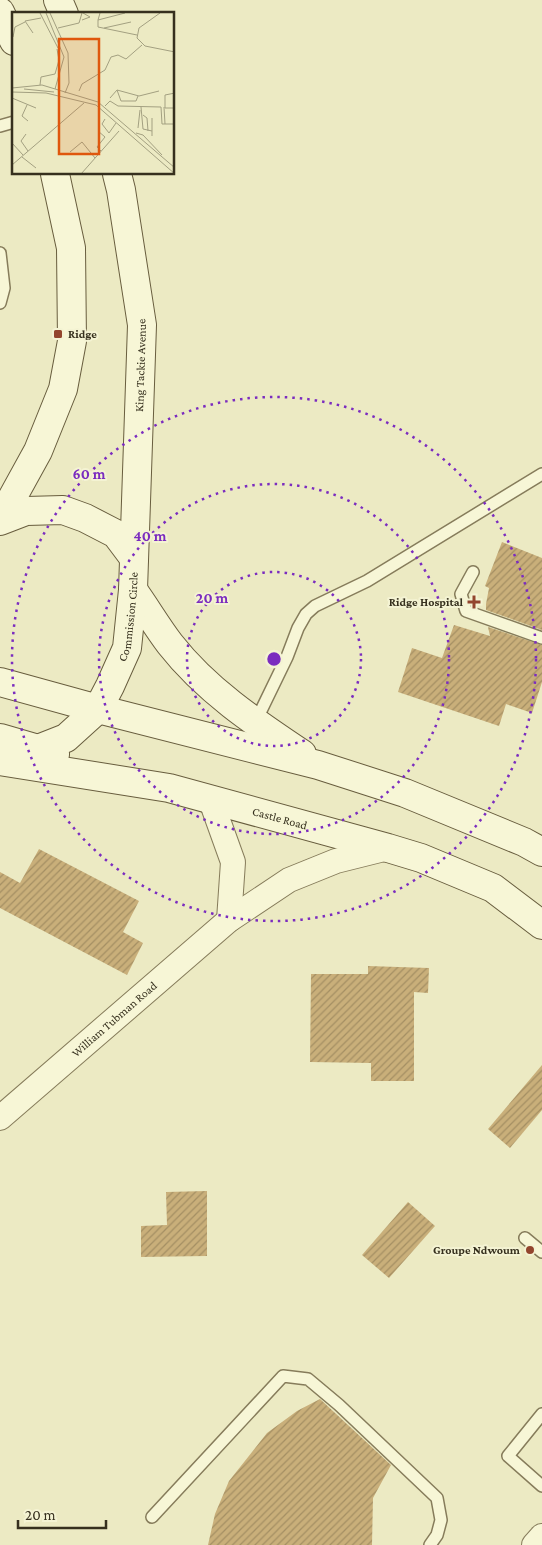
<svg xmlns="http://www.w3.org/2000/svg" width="542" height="1545" viewBox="0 0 542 1545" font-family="'Crimson Pro',serif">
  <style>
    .building { fill: url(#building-hatch) }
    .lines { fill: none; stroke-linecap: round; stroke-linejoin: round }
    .lane-casing { stroke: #867c5b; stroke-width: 14 }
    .street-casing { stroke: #867c5b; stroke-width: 26 }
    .secondary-casing { stroke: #685d3e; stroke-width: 30 }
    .lane { stroke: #f7f6d6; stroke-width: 11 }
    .street { stroke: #f7f6d6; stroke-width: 24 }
    .secondary { stroke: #f7f6d6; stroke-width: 28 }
    .ring { fill: none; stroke: #7b2cbf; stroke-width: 2.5; stroke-dasharray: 2.5 5 }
    .poi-dot { fill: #93452d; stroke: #f4f3d3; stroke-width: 2 }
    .labels { text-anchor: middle; stroke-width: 4; stroke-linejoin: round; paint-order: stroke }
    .poi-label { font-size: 12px; font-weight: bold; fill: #36301e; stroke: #f4f3d3; text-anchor: end }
    .street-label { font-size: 12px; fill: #36301e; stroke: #f4f3d3 }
    .inset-road { fill: none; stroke: #a3a081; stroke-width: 1 }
    .view { fill: #df570d; fill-opacity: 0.15; stroke: #df570d; stroke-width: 2.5 }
    .inset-edge { fill: none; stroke: #36301e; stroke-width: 2.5 }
    .centre { fill: #7b2cbf; stroke: #f4f3d3; stroke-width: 2.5 }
    .ring-label { font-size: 15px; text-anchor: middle; font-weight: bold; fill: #7b2cbf; stroke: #f4f3d3; stroke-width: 4; stroke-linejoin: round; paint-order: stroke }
  </style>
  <defs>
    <pattern id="building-hatch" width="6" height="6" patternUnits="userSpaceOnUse" patternTransform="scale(1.25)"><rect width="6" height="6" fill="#c9af7a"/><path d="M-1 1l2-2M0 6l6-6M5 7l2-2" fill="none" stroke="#a48f63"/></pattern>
  </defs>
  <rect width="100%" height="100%" fill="#eceac3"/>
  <g class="building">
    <polygon points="502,542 542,558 542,630 486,610 486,604 489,588 485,586"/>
    <polygon points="454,625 490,636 488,627 542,645 542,682 532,713 506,704 499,726 398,692 412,648 442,658"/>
    <polygon points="39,849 139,901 123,932 143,943 127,975 0,908 0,872 20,883"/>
    <polygon points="368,966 429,968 428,993 414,992 414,1081 371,1081 371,1063 310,1062 311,974 368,974"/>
    <polygon points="542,1065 542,1110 510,1148 488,1129"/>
    <polygon points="207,1191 207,1256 141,1257 141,1226 167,1225 166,1192"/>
    <polygon points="408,1202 435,1226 389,1278 362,1255"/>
    <polygon points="320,1399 391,1465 373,1498 372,1545 208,1545 215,1514 229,1481 267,1433 297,1411"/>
  </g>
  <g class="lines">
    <defs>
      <g id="lane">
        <polyline points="0,126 14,122"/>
        <polyline points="0,253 4,288 0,303"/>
        <polyline points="473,572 461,594 466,611 542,638"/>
        <polyline points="255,723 287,657 298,628 306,614 315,606 367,581 542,474"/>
        <polyline points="525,1238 542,1252"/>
        <polyline points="542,1414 508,1456 542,1486"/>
        <polyline points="152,1517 283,1376 308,1379 339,1405 437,1498 441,1520 437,1535 430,1545"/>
      </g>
      <g id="street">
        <polyline points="210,798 233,862 229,920"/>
        <path id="s1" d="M0 1118 229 920 289 880 336 861 388 848"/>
        <polyline points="534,1545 542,1536"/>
      </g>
      <g id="secondary">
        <polyline points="58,0 64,14"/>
        <polyline points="0,12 14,41"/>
        <polyline points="0,520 38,451 63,389 72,341 71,248 55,174"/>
        <polyline points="0,521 26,511 63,510 85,518 116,534 134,558"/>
        <path d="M133 590C146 608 157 627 170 644 206 690 254 722 302 754"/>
        <polyline points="0,682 98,709 318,765 405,793 524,842 542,852"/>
        <polyline points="0,738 55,754"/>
        <path id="s2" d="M38 749 66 738 98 709 110 686 127 648 133 590 142 325 121 190 117 174"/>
        <path id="s3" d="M0 761 169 788 388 848 421 858 493 888 542 925"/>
      </g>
    </defs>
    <use href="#lane" class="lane-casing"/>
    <use href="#street" class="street-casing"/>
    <use href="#secondary" class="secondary-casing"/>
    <use href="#lane" class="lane"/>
    <use href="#street" class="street"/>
    <use href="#secondary" class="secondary"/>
  </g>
  <g class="ring">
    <circle cx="274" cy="659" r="87"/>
    <circle cx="274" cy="659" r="175"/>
    <circle cx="274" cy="659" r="262"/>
  </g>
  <g class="poi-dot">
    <rect x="53" y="329" width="10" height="10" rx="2.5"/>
    <path d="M471.5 594.5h5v5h5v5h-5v5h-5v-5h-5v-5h5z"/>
    <circle cx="530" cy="1250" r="5"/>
  </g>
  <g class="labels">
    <g class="poi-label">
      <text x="68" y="338" text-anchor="start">Ridge</text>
      <text x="463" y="606">Ridge Hospital</text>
      <text x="520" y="1254">Groupe Ndwoum</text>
    </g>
    <g class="street-label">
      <text dy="4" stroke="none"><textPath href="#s2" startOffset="424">King Tackie Avenue</textPath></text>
      <text dy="4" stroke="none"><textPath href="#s2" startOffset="172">Commission Circle</textPath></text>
      <text dy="4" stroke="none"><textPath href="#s3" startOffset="286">Castle Road</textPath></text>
      <text dy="4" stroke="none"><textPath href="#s1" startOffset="151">William Tubman Road</textPath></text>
    </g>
  </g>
  <g transform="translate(12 12)">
    <rect width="162" height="162" fill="#eceac3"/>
    <path class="inset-road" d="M28 1 46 36M34 1 52 45 43 77M38 1 56 41 57 71 53 81M88 1 86 8 113 1M148 1 127 16 125 26 133 34 163 40M70 8 78 5 71 1M86 8V15L125 23M46 16 67 11 70 1M92 16 119 10M21 21 13 9 29 6M1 25 3 15 13 10M28 73 29 65 43 62 47 48 45 37M0 76 30 73 86 90 163 156M12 77 42 80M105 78 109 89H124L126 84M67 79 70 72 93 58 99 45 106 43 114 47 130 33M0 80 34 81 84 93 163 162M163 81 153 83V96H163M0 86 24 96M98 86 105 78 127 84 147 79M15 93 10 104 16 109M93 94 98 89 106 94 149 95 150 112H163M129 95 131 117 140 119M152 95 153 112M131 103 135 106 136 119M93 107 90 112 97 121 104 111M126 116 128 98M86 119 93 125 85 135 89 139M124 121 131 123 150 143M14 122 9 129 16 139M140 124V106M0 131 11 143M58 140 70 130 83 146M10 145 24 156M0 153 72 91M69 162 107 119"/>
    <path class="view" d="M47 27H87V142H47Z"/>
    <rect width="162" height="162" class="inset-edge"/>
  </g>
  <circle cx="274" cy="659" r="8" class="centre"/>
  <g class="ring-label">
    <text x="89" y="479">60 m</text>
    <text x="150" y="541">40 m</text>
    <text x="212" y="603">20 m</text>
  </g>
  <path d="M18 1520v8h88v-8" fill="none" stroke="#36301e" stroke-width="2.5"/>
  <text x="25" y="1520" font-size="15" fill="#36301e" stroke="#f4f3d3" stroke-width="4" paint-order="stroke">20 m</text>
</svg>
